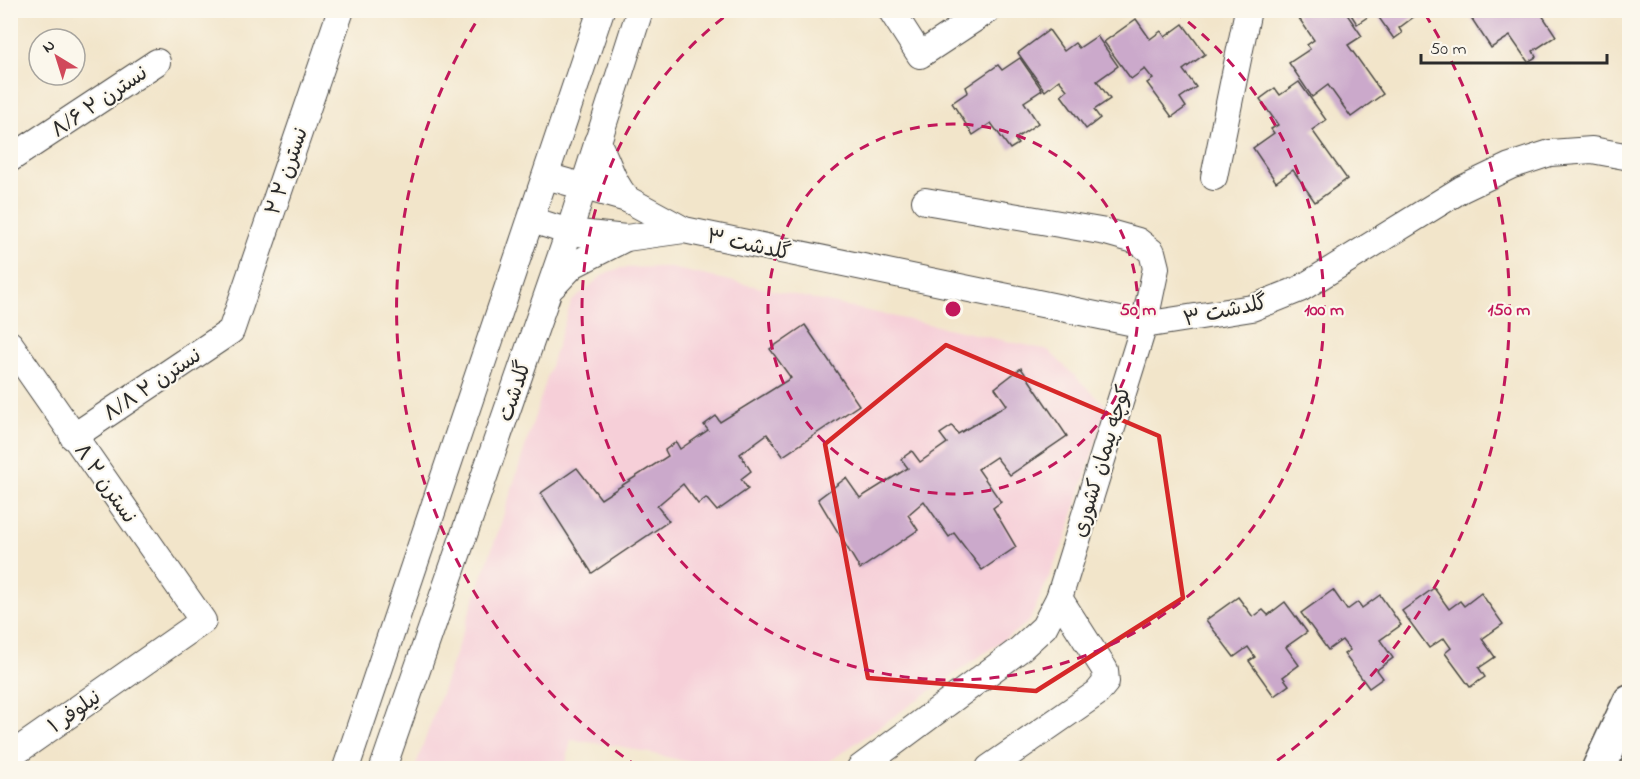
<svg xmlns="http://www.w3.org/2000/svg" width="1640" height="779" viewBox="0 0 1640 779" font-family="'Indie Flower','Playpen Sans Arabic',sans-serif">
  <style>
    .built { fill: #f6cfd8 }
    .building { fill: #cba9cb }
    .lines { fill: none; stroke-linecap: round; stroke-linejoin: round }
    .street-casing { stroke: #494743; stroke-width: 28 }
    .primary-casing { stroke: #494743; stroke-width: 36 }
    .street { stroke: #fff; stroke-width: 26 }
    .primary { stroke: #fff; stroke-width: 33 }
    .marked { fill: none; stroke: #d62828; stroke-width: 4.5; stroke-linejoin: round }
    .ring { fill: none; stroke: #c2185b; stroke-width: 3; stroke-dasharray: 10 8 }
    .labels { text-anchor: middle; stroke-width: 4.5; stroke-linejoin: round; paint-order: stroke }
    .street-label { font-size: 21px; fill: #2b2b2b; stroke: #fbf7ec }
    .centre { fill: #c2185b; stroke: #fbf7ec; stroke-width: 3 }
    .ring-label { font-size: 18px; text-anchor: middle; font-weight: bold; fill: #c2185b; stroke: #fbf7ec; stroke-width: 4.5; stroke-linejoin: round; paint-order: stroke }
  </style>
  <rect width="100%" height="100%" fill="#fbf7ec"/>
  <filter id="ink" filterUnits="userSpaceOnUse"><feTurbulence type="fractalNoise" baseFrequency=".0167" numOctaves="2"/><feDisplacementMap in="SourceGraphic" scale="12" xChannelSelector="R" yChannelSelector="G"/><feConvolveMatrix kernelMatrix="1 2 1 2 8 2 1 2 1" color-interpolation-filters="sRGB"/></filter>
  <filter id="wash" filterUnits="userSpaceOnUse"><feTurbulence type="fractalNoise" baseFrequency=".008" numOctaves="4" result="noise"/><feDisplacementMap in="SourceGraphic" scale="24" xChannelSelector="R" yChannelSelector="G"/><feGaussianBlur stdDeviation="1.35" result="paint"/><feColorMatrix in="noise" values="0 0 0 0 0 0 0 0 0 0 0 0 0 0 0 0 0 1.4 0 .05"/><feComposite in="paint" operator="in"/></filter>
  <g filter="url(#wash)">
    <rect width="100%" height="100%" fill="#f2e5ca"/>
    <polygon class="built" points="666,267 1048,350 1107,407 1065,541 1029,622 820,768 714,768 619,746 571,740 565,768 415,768 501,523 571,302 604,274 620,268"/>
    <g id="blocks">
      <g class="building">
        <polygon points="1301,10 1344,10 1362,36 1348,45 1383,94 1351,117 1328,85 1312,97 1289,63 1310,49 1307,45 1314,40 1296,14"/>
        <polygon points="1348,10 1423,10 1399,28 1402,33 1394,39 1375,12 1357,24"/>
        <polygon points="1478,10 1549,10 1542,15 1556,36 1533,51 1536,57 1528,62 1510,36 1491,48 1470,16"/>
        <polygon points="1136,19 1150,39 1161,31 1165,37 1183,24 1205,54 1183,70 1196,87 1180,98 1186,107 1172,117 1147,83 1153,79 1145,69 1131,79 1104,42"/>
        <polygon points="1049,30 1064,51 1075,43 1079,48 1097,36 1118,66 1097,81 1110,99 1094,110 1100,118 1086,129 1061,95 1067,90 1059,80 1045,91 1018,53"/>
        <polygon points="1020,58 1042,90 1024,102 1038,123 1015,139 1018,144 1010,149 991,123 973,135 952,103 968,92 966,87 998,65 1002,70"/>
        <polygon points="1299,82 1326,120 1312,130 1347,179 1315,202 1293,170 1276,182 1253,148 1274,133 1271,129 1278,125 1260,99 1275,88 1280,95"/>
        <polygon points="805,325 859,405 783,456 767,434 740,454 751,471 741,479 748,489 717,511 706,498 698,504 683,484 657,506 669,521 592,573 541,493 577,468 601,499 668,456 665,450 676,442 680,449 708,430 704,425 716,416 720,422 791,378 770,349"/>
        <polygon points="1021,368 1067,436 1010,475 996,457 978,469 1001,502 993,508 1016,547 982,570 954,533 949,537 924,501 908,515 918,530 860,569 818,499 846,478 860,498 908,468 901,459 912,451 920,462 947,443 940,434 952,426 958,434 1007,405 995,388"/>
        <polygon points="1434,588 1449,609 1460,601 1464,606 1481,593 1503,624 1482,639 1495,657 1479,668 1485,677 1470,687 1445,653 1451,648 1444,638 1429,648 1402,611"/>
        <polygon points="1333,590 1347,610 1358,602 1362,608 1380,595 1401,625 1380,640 1393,658 1377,670 1383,678 1369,688 1344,654 1350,650 1342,640 1328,650 1301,613"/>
        <polygon points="1238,597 1253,617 1263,610 1268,615 1285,602 1307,632 1286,647 1299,665 1283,677 1289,685 1274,696 1249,661 1255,657 1248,647 1234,657 1206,620"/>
      </g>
    </g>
  </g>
  <g filter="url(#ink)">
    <use href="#blocks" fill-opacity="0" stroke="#494743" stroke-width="1.5"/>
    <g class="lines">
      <defs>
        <g id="street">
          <polyline points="891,10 920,55 988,10"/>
          <path d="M597 142C610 164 610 179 627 199"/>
          <polyline points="10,159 157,62"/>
          <polyline points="546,176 627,199 684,230 1144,325 1252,308 1300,289 1462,189 1510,166 1550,153 1592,150 1630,157"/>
          <polyline points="1214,177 1248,10"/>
          <polyline points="532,220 569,232 626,238 684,230"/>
          <polyline points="553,286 573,265 626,238"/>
          <polyline points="10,344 203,621 10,756"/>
          <polyline points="73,437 231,331 341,10"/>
          <polyline points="346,768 601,10"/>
          <polyline points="383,768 569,232 640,10"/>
          <polyline points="860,768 1019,650 1044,627 1059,598 1144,325 1156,268 1152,252 1138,241 1106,232 925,201"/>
          <polyline points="989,768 1097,693 1106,682 1105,670 1059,598"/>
        </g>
        <polyline id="primary" points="1599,768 1630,701"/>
      </defs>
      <use href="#street" class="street-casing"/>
      <use href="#primary" class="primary-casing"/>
      <use href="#street" class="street"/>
      <use href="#primary" class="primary"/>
    </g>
  </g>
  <path class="marked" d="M946 345 1159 436 1183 598 1036 691 868 678 825 444Z"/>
  <g class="ring">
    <circle cx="953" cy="309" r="185"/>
    <path d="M1174 11A371 371 0 1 1 732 11"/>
    <path d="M638 767A556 556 0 0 1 481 14M1425 14A556 556 0 0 1 1268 767"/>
  </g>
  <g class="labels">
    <g class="street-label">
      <text transform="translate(99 101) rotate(-34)" y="7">۸/۶ نسترن ۲</text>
      <text transform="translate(286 171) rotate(-71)" y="7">۲ نسترن ۲</text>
      <text transform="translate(749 244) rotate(12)" y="7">گلدشت ۳</text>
      <text transform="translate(1225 310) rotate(-12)" y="7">گلدشت ۳</text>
      <text transform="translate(152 384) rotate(-34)" y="7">۸/۸ نسترن ۲</text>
      <text transform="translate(514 391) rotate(-71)" y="7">گلدشت</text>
      <text transform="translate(1101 461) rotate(-73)" y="7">کوچه پیمان کشوری</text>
      <text transform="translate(106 483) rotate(55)" y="7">۸ نسترن ۲</text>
      <text transform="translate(74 711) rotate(-35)" y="7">۱ نیلوفر</text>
    </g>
  </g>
  <circle cx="953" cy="309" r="9" class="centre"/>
  <g class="ring-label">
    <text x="1138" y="315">50 m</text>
    <text x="1324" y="315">100 m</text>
    <text x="1509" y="315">150 m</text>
  </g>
  <rect width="1640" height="779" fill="none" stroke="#fbf7ec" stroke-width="36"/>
  <g transform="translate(57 57) rotate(322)"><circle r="28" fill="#fbf7ec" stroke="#a8a59f" stroke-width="1.5"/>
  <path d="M0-4.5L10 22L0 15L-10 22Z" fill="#d1495b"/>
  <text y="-9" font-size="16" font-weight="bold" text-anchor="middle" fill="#2b2b2b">N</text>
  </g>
  <path d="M1421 54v9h186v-9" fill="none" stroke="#2b2b2b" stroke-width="3"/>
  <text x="1430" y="54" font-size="18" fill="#2b2b2b" stroke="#fbf7ec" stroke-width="4.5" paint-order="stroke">50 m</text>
</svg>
